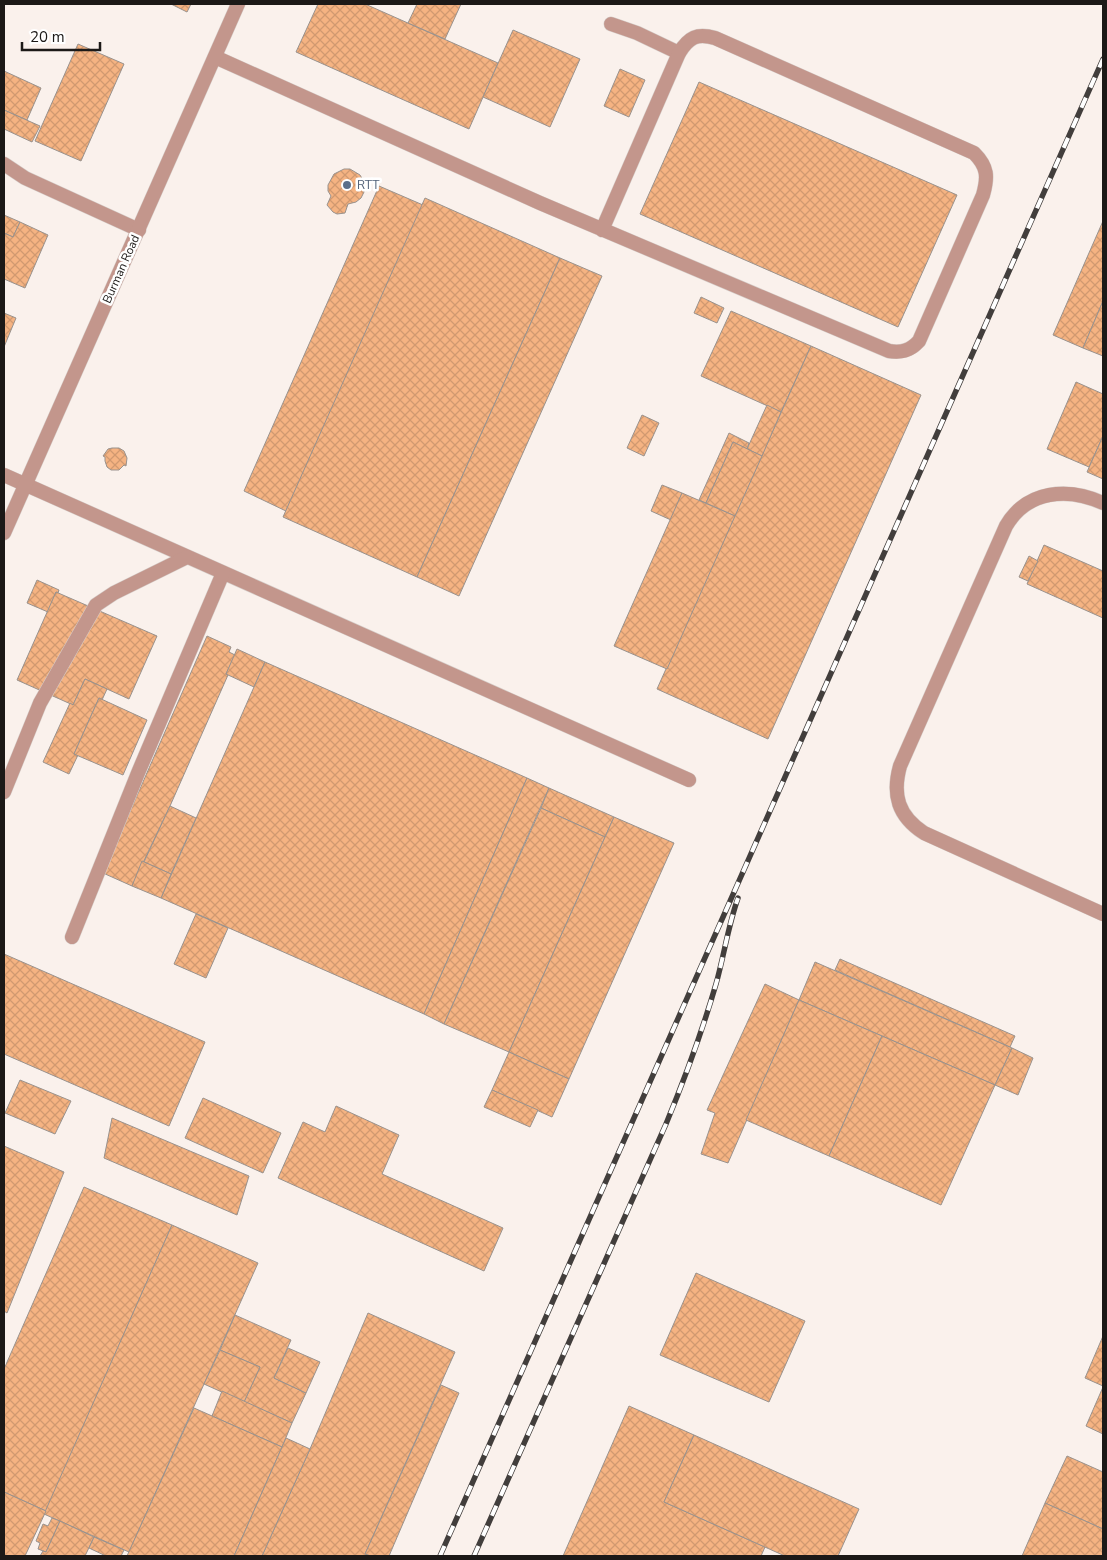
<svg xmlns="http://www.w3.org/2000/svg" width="1107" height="1560" viewBox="0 0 1107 1560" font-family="'Nunito Sans',sans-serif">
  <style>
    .building { fill: url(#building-cross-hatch); stroke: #99928d }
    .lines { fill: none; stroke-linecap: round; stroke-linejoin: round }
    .service-casing { stroke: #d6ceca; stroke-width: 15 }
    .minor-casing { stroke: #d6ceca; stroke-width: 15 }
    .service { stroke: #c3968c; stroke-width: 14 }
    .minor { stroke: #c3968c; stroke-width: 14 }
    .rail-casing { stroke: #423e3c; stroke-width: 5.5 }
    .rail { stroke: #fff; stroke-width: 4; stroke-dasharray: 11; stroke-linecap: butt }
    .service-dot { fill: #5c6f8a; stroke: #fff; stroke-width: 2 }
    .labels { text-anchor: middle; stroke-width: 5; stroke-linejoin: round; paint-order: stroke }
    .service-label { font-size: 12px; fill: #4e5e75; stroke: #fff; text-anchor: start }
    .street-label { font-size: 12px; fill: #1c1917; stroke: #fff }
  </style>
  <defs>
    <pattern id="building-cross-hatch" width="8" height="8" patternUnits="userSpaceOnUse" patternTransform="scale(1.25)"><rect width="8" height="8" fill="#f5b382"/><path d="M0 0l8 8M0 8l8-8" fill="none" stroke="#d19970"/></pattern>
  </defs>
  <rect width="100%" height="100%" fill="#faf1ec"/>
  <g class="building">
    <polygon points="171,4 191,4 187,12"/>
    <polygon points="318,4 365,4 498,63 469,129 296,52"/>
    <polygon points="417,4 461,4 445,39 408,23"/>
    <polygon points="513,30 580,59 550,127 483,97"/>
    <polygon points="78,44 124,64 81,161 35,141"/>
    <polygon points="620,69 645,80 629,117 604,106"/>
    <polygon points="4,71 41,88 27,120 4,110"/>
    <polygon points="699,82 957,195 898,327 640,214"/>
    <polygon points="4,110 40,126 32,142 4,129"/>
    <polygon points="344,169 350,169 360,175 363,180 364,192 361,198 356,202 348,204 345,213 337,214 333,212 327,205 331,196 328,191 328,185 334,174"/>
    <polygon points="379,186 423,205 286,511 244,491"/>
    <polygon points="425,198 560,258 417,577 283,517"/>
    <polygon points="4,215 20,222 13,237 4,233"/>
    <polygon points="1103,221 1103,301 1083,348 1053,335"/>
    <polygon points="20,222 48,235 25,288 4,279 4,233 13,237"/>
    <polygon points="560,258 602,276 459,596 417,577"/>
    <polygon points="701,297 724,308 717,323 694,313"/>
    <polygon points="1103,301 1103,356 1083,348"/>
    <polygon points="731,311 811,346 781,412 701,376"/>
    <polygon points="4,313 16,318 4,347"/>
    <polygon points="811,346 921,395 768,739 657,689"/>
    <polygon points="1076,382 1103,394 1103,436 1089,467 1047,449"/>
    <polygon points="767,405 781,412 762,456 747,449"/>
    <polygon points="642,415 659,423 644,456 627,448"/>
    <polygon points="729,433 749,443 747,449 733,442 706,503 699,500"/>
    <polygon points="1103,436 1103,479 1087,472"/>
    <polygon points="733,442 762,456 735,516 706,503"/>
    <polygon points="112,448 119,448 124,451 127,458 126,466 124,465 119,470 111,470 107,467 105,461 105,457 103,456 108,449"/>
    <polygon points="662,485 682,493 671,520 651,511"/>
    <polygon points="682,493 735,516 667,669 614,646"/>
    <polygon points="1044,545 1103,571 1103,618 1027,584"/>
    <polygon points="1029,556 1038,561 1028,581 1019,577"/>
    <polygon points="37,580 59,590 58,593 56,592 48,612 27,603"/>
    <polygon points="56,592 157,636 129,699 85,679 73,705 17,680"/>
    <polygon points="207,636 231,647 229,652 235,655 226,674 228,675 170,806 132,886 103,873"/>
    <polygon points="237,649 265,662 254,687 226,674"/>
    <polygon points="265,662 527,778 424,1014 161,898"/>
    <polygon points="85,679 107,689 102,700 99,698 74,754 78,755 69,774 43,762 70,703 73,705"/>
    <polygon points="99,698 147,720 123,775 74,754"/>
    <polygon points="527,778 549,788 444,1024 424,1014"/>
    <polygon points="549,788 614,817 605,837 541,808"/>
    <polygon points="170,806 196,818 171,874 144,862"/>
    <polygon points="541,808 605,837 509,1052 444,1024"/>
    <polygon points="614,817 674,843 569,1079 509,1052"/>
    <polygon points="142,861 171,874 161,898 132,886"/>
    <polygon points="196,914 228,928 206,978 174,964"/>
    <polygon points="4,954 205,1042 169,1126 4,1054"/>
    <polygon points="840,959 1015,1036 1010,1047 835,970"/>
    <polygon points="815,962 1012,1048 995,1085 799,1000"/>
    <polygon points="765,984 799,1000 728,1163 701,1154 715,1113 707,1110"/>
    <polygon points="799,1000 882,1036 829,1156 746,1120"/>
    <polygon points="882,1036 995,1085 941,1205 829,1156"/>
    <polygon points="1012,1048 1033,1058 1018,1095 995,1085"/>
    <polygon points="509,1052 569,1079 552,1117 492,1090"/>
    <polygon points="20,1080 71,1101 55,1134 5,1113"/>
    <polygon points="492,1090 538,1110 530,1127 484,1107"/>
    <polygon points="203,1098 281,1133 263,1173 185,1138"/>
    <polygon points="336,1106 399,1135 382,1174 503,1228 484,1271 278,1178 303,1122 325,1132"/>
    <polygon points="112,1118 249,1176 237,1215 104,1158"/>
    <polygon points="4,1146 64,1172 7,1313 4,1311"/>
    <polygon points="84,1187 172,1225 46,1511 4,1492 4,1369"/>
    <polygon points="172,1225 258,1263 129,1552 44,1514"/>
    <polygon points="696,1273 805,1321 769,1402 660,1355"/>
    <polygon points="368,1313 455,1352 365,1554 371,1556 262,1556 310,1449"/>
    <polygon points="235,1315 291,1340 274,1378 306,1393 292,1423 244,1402 260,1367 220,1350"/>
    <polygon points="1103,1336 1103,1386 1085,1378"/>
    <polygon points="288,1348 320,1362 306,1393 274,1378"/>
    <polygon points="220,1350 260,1367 244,1402 204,1384"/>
    <polygon points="441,1385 459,1393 389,1556 371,1556 365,1554"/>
    <polygon points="1103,1387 1103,1434 1086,1426"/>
    <polygon points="222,1391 292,1423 282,1447 212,1416"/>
    <polygon points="629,1406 694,1435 664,1502 765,1547 761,1556 563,1556"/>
    <polygon points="194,1408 282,1447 234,1556 127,1556"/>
    <polygon points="694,1435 859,1509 838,1556 785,1556 664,1502"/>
    <polygon points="286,1438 310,1449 262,1556 234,1556"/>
    <polygon points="1067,1456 1103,1472 1103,1529 1045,1503"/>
    <polygon points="4,1492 46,1511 25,1556 4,1556"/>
    <polygon points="1045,1503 1103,1529 1103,1556 1022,1556"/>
    <polygon points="52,1518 60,1521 46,1552 38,1549 40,1543 36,1541 43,1524 48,1526"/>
    <polygon points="60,1521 94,1537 85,1556 40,1556 43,1551 46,1552"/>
    <polygon points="94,1537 124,1550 121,1556 106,1556 89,1548"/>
  </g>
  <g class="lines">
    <defs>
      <g id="service">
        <polyline points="611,24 637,33 679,53"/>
        <path d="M215 57 540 203 889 351C901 353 910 351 919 341L983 195C988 177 988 167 974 153L715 38C697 33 689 37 679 53L602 230"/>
        <polyline points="4,164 25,178 139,230"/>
        <polyline points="4,475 689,780"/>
        <path d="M1103 503C1068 487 1027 490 1006 526L900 766C892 795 898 816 924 833L1103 914"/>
        <polyline points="4,792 40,703 96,605 114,593 187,557"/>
        <polyline points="72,937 138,773 223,573"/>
      </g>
      <polyline id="minor" points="4,533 238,4"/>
    </defs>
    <use href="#service" class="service-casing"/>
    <use href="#minor" class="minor-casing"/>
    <use href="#service" class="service"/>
    <use href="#minor" class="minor"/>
    <defs>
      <g id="rail">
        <polyline points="440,1556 1103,59"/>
        <path d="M474 1556 666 1124C685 1078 702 1032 716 984 724 956 728 926 738 898"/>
      </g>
    </defs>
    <use href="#rail" class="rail-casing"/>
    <use href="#rail" class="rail"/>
  </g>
  <circle class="service-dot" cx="347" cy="185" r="5"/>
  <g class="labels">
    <g class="service-label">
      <text x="357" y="189">RTT</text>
    </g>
    <g class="street-label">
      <text transform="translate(121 269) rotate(-66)" y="4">Burman Road</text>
    </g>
  </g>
  <rect width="1107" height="1560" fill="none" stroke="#1c1917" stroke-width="10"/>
  <path d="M22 42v8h78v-8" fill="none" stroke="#1c1917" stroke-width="2.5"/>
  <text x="30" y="42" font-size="15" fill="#1c1917" stroke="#ffffff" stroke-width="4" paint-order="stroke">20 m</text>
</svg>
